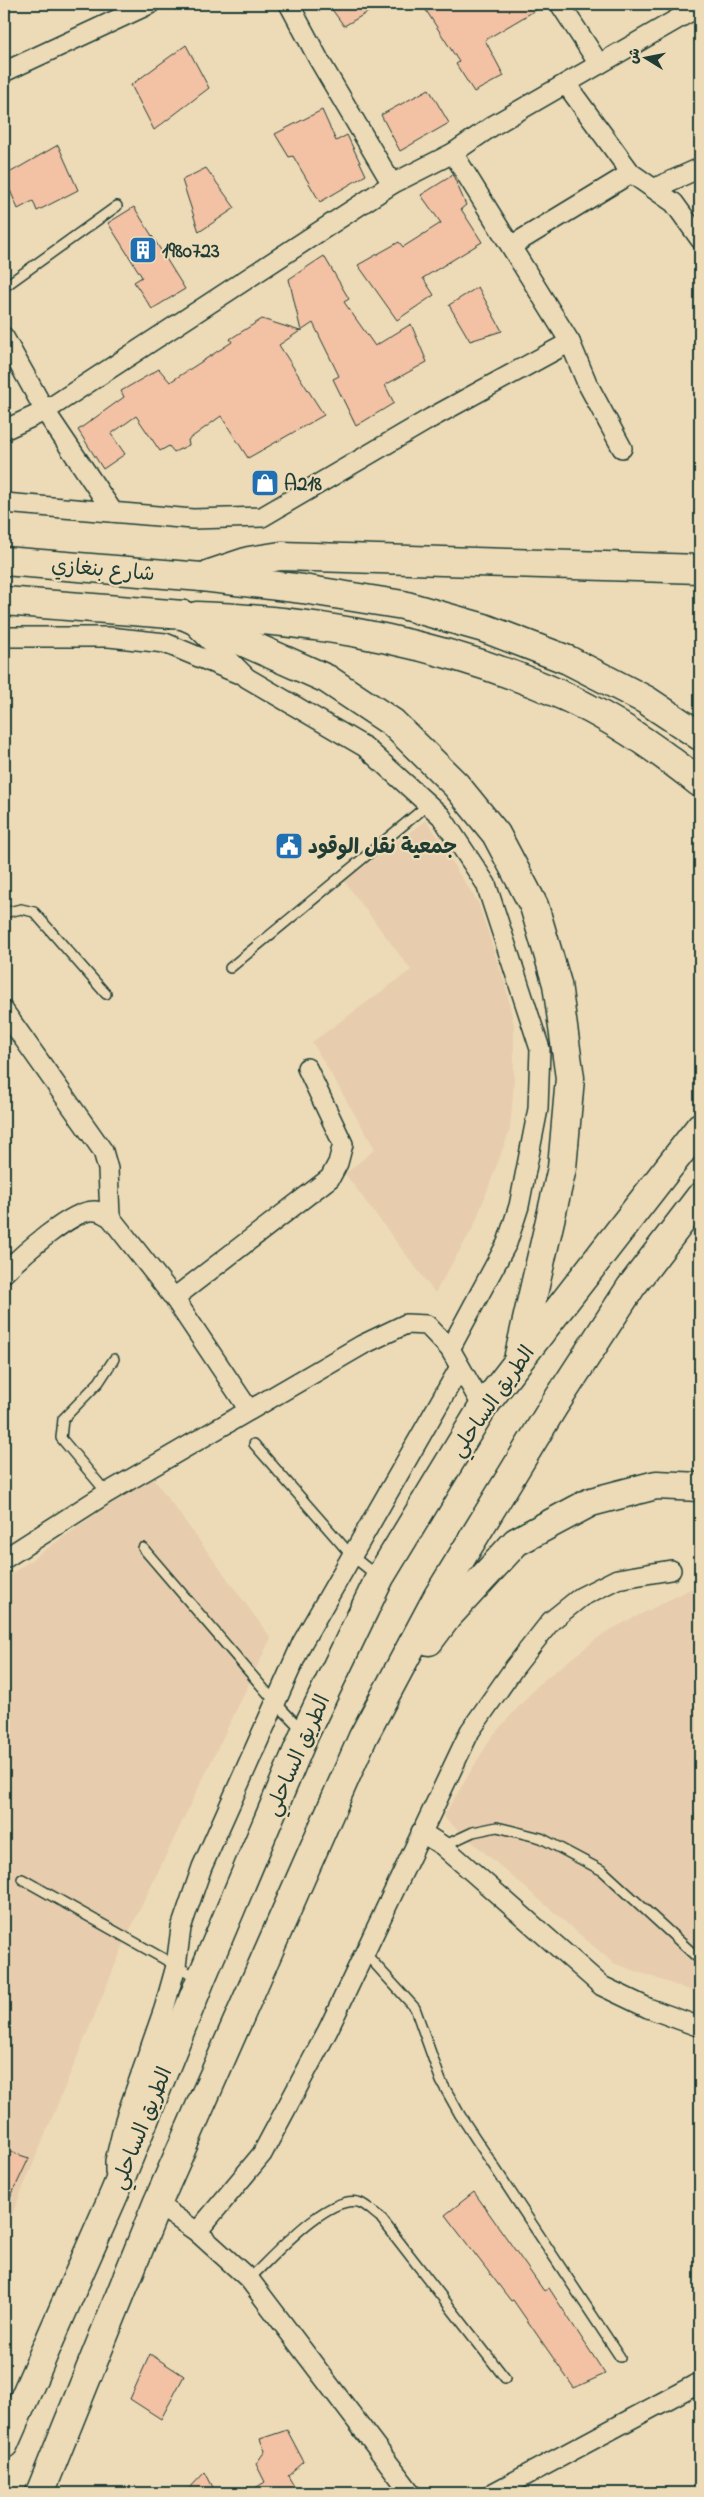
<svg xmlns="http://www.w3.org/2000/svg" width="704" height="2497" viewBox="0 0 704 2497" font-family="'Indie Flower','Playpen Sans Arabic',sans-serif">
  <style>
    .built { fill: #e7cdad }
    .building { fill: #f3c1a4; stroke: #1f3d34 }
    .lines { fill: none; stroke-linecap: round; stroke-linejoin: round }
    .service-casing { stroke: #1f3d34; stroke-width: 12 }
    .minor-casing { stroke: #1f3d34; stroke-width: 22 }
    .primary-casing { stroke: #1f3d34; stroke-width: 31 }
    .trunk-casing { stroke: #1f3d34; stroke-width: 31 }
    .service { stroke: #eddbb8; stroke-width: 9 }
    .minor { stroke: #eddbb8; stroke-width: 19 }
    .primary { stroke: #eddbb8; stroke-width: 28 }
    .trunk { stroke: #eddbb8; stroke-width: 28 }
    .labels { text-anchor: middle; stroke-width: 4.5; stroke-linejoin: round; paint-order: stroke }
    .poi-label { font-size: 21px; font-weight: bold; fill: #1f3d34; stroke: #eddbb8; text-anchor: start }
    .street-label { font-size: 21px; fill: #1f3d34; stroke: #eddbb8 }
  </style>
  <rect width="100%" height="100%" fill="#eddbb8"/>
  <filter id="ink" filterUnits="userSpaceOnUse"><feTurbulence type="fractalNoise" baseFrequency=".02" numOctaves="2"/><feDisplacementMap in="SourceGraphic" scale="10" xChannelSelector="R" yChannelSelector="G"/><feConvolveMatrix kernelMatrix="1 2 1 2 8 2 1 2 1" color-interpolation-filters="sRGB"/></filter>
  <g filter="url(#ink)">
    <g class="built">
      <polygon points="426,820 443,844 456,869 478,902 505,983 514,1025 514,1083 510,1130 474,1226 435,1293 345,1174 375,1149 312,1042 411,970 344,881"/>
      <polygon points="151,1475 271,1638 129,1932 4,2234 4,1579"/>
      <polygon points="700,1586 700,1994 613,1963 443,1817 492,1736 540,1683 604,1633 690,1589"/>
    </g>
    <g class="building">
      <polygon points="328,4 382,4 344,26"/>
      <polygon points="422,4 546,4 485,40 504,76 474,92 456,64 459,62"/>
      <polygon points="186,45 209,88 154,130 131,85"/>
      <polygon points="429,89 449,123 400,151 381,115"/>
      <polygon points="322,110 336,141 347,135 366,175 320,202 293,156 289,157 275,134"/>
      <polygon points="58,145 78,190 37,211 33,201 18,209 4,176"/>
      <polygon points="206,168 235,208 199,232 182,180"/>
      <polygon points="453,175 466,205 461,209 482,242 423,278 434,295 397,320 358,265 399,242 403,247 441,223 421,195"/>
      <polygon points="134,207 185,289 152,309 134,282 142,277 108,223"/>
      <polygon points="324,256 349,299 344,302 375,346 411,324 427,362 385,385 394,403 356,426 333,379 339,376 313,323 301,331 289,279"/>
      <polygon points="478,287 502,331 470,341 449,305"/>
      <polygon points="262,319 300,331 279,345 324,415 248,458 221,416 188,440 189,445 174,452 169,446 160,451 136,416 111,434 125,454 103,469 78,430 124,397 121,391 159,369 170,382 232,342 230,339"/>
      <polygon points="4,2150 29,2158 4,2211"/>
      <polygon points="474,2192 544,2291 549,2288 605,2374 574,2388 513,2300 511,2301 445,2215"/>
      <polygon points="150,2354 184,2376 161,2419 130,2399"/>
      <polygon points="287,2430 304,2462 288,2476 298,2493 247,2493 265,2482 256,2464 265,2451 260,2439"/>
      <polygon points="205,2472 216,2493 185,2493"/>
    </g>
    <g class="lines">
      <defs>
        <g id="service">
          <polyline points="4,287 117,206"/>
          <polyline points="4,913 21,909 34,912 106,994"/>
          <polyline points="230,968 429,804"/>
          <polyline points="254,1444 351,1555 377,1576"/>
          <polyline points="107,1493 61,1438 63,1419 99,1382 114,1359"/>
          <polyline points="143,1548 276,1703 303,1731"/>
          <polyline points="443,1846 473,1832 497,1827 541,1838 603,1871 700,1960"/>
          <polyline points="22,1879 198,1978"/>
          <polyline points="365,1953 415,2008 441,2081 460,2115 620,2357"/>
          <path d="M249 2279C272 2258 326 2195 358 2202 366 2204 374 2213 380 2217L505 2378"/>
        </g>
        <g id="minor">
          <polyline points="289,4 319,60 392,184"/>
          <polyline points="560,4 599,64"/>
          <polyline points="4,72 150,4"/>
          <polyline points="566,84 631,173 674,203 700,239"/>
          <polyline points="453,153 570,342 587,383 622,448"/>
          <polyline points="655,188 700,168"/>
          <polyline points="511,246 631,173"/>
          <polyline points="4,337 45,411 113,512"/>
          <polyline points="4,430 45,411 392,184 453,153 494,125 700,6"/>
          <polyline points="4,503 193,519 262,517 431,418 570,342"/>
          <polyline points="193,624 247,678 365,747 441,816 486,884 540,1049 538,1109 519,1206 507,1243 450,1349"/>
          <polyline points="4,637 109,637 165,643 237,673"/>
          <polyline points="4,1011 103,1151 108,1169 110,1217"/>
          <path d="M4 1273C20 1257 73 1208 95 1211 100 1211 106 1215 110 1217L174 1298 249 1410"/>
          <polyline points="174,1298 330,1178 338,1163 343,1144 307,1068"/>
          <polyline points="4,1559 107,1493 362,1345 406,1324 427,1325 450,1349 483,1407"/>
          <polyline points="421,1832 443,1846 602,1986 648,2008 700,2027"/>
          <polyline points="115,2171 115,2161 125,2120 164,2009 176,1966 181,1928 202,1867 302,1643 460,1367"/>
          <polyline points="157,2204 197,2232 249,2279 411,2493"/>
          <polyline points="197,2232 262,2154 328,2030 470,1731 514,1668 551,1621 581,1597 617,1579 671,1570"/>
          <polyline points="493,2493 700,2382"/>
        </g>
        <g id="primary">
          <polyline points="4,561 202,577"/>
          <polyline points="4,601 183,615"/>
        </g>
        <g id="trunk">
          <polyline points="210,574 249,561 281,556 700,569"/>
          <polyline points="202,577 303,589 403,605 484,628 568,660 646,700 700,736"/>
          <polyline points="183,615 327,679 393,723 456,785 496,834 534,906 557,984 570,1078 562,1168 519,1355"/>
          <path d="M197 616C322 620 452 645 566 697 614 719 659 750 700 783"/>
          <polyline points="429,1641 447,1617 516,1542 591,1502 656,1485 700,1487"/>
          <polyline points="4,2444 115,2192 201,1979 305,1733 380,1577 483,1407 700,1127"/>
          <polyline points="40,2493 157,2204 363,1737 438,1596 555,1404 631,1287 700,1197"/>
        </g>
      </defs>
      <use href="#service" class="service-casing"/>
      <use href="#minor" class="minor-casing"/>
      <use href="#primary" class="primary-casing"/>
      <use href="#trunk" class="trunk-casing"/>
      <use href="#service" class="service"/>
      <use href="#minor" class="minor"/>
      <use href="#primary" class="primary"/>
      <use href="#trunk" class="trunk"/>
    </g>
  </g>
  <defs>
    <symbol id="building-square" viewBox="-11 -11 22 22"><rect x="-9" y="-9" width="18" height="18" rx="4" fill="#1f6fb2" stroke="#eddbb8"/><path d="M-4-6H4V6H1V3H-1V6H-4ZM-2.5-4.3h1.7v1.8h-1.7ZM.8-4.3h1.7v1.8H.8ZM-2.5-1h1.7V.8h-1.7ZM.8-1h1.7V.8H.8Z" fill="#fff"/></symbol>
    <symbol id="shop-square" viewBox="-11 -11 22 22"><rect x="-9" y="-9" width="18" height="18" rx="4" fill="#1f6fb2" stroke="#eddbb8"/><path d="M-5-2.5h2.3a2.7 3.5 0 0 1 5.4 0H5L5.5 6h-11ZM-1.5-2.5h3a1.5 2.3 0 0 0-3 0Z" fill="#fff"/></symbol>
    <symbol id="civic-square" viewBox="-11 -11 22 22"><rect x="-9" y="-9" width="18" height="18" rx="4" fill="#1f6fb2" stroke="#eddbb8"/><path d="M-.6-6.5H3V-4.5H.6V-3L4-1V1h2V6H-6V1h2V-1L-.6-3ZM-1.2 2.5V6h2.4V2.5Z" fill="#fff"/></symbol>
  </defs>
  <g fill-rule="evenodd">
    <use href="#building-square" x="127" y="234" width="32" height="32"/>
    <use href="#shop-square" x="249" y="467" width="32" height="32"/>
    <use href="#civic-square" x="273" y="830" width="32" height="32"/>
  </g>
  <g class="labels">
    <g class="poi-label">
      <text x="162" y="257">1980723</text>
      <text x="284" y="490">A218</text>
      <text x="308" y="853">جمعية نقل الوقود</text>
    </g>
    <g class="street-label">
      <text transform="translate(103 569) rotate(5)" y="7">شارع بنغازي</text>
      <text transform="translate(492 1401) rotate(-55)" y="7">الطريق الساحلي</text>
      <text transform="translate(297 1755) rotate(-66)" y="7">الطريق الساحلي</text>
      <text transform="translate(141 2128) rotate(-68)" y="7">الطريق الساحلي</text>
    </g>
  </g>
  <rect width="704" height="2497" fill="none" stroke="#eddbb8" stroke-width="20"/>
  <rect x="10" y="10" width="684" height="2477" fill="none" stroke="#1f3d34" stroke-width="2" filter="url(#ink)"/>
  <g transform="translate(646 58) rotate(280)" stroke="#eddbb8" stroke-width="4" paint-order="stroke">
  <path d="M0-4L9 19L0 12L-9 19Z" fill="#1f3d34"/>
  <text y="-8" font-size="14" font-weight="bold" text-anchor="middle" fill="#1f3d34">ش</text>
  </g>
</svg>
